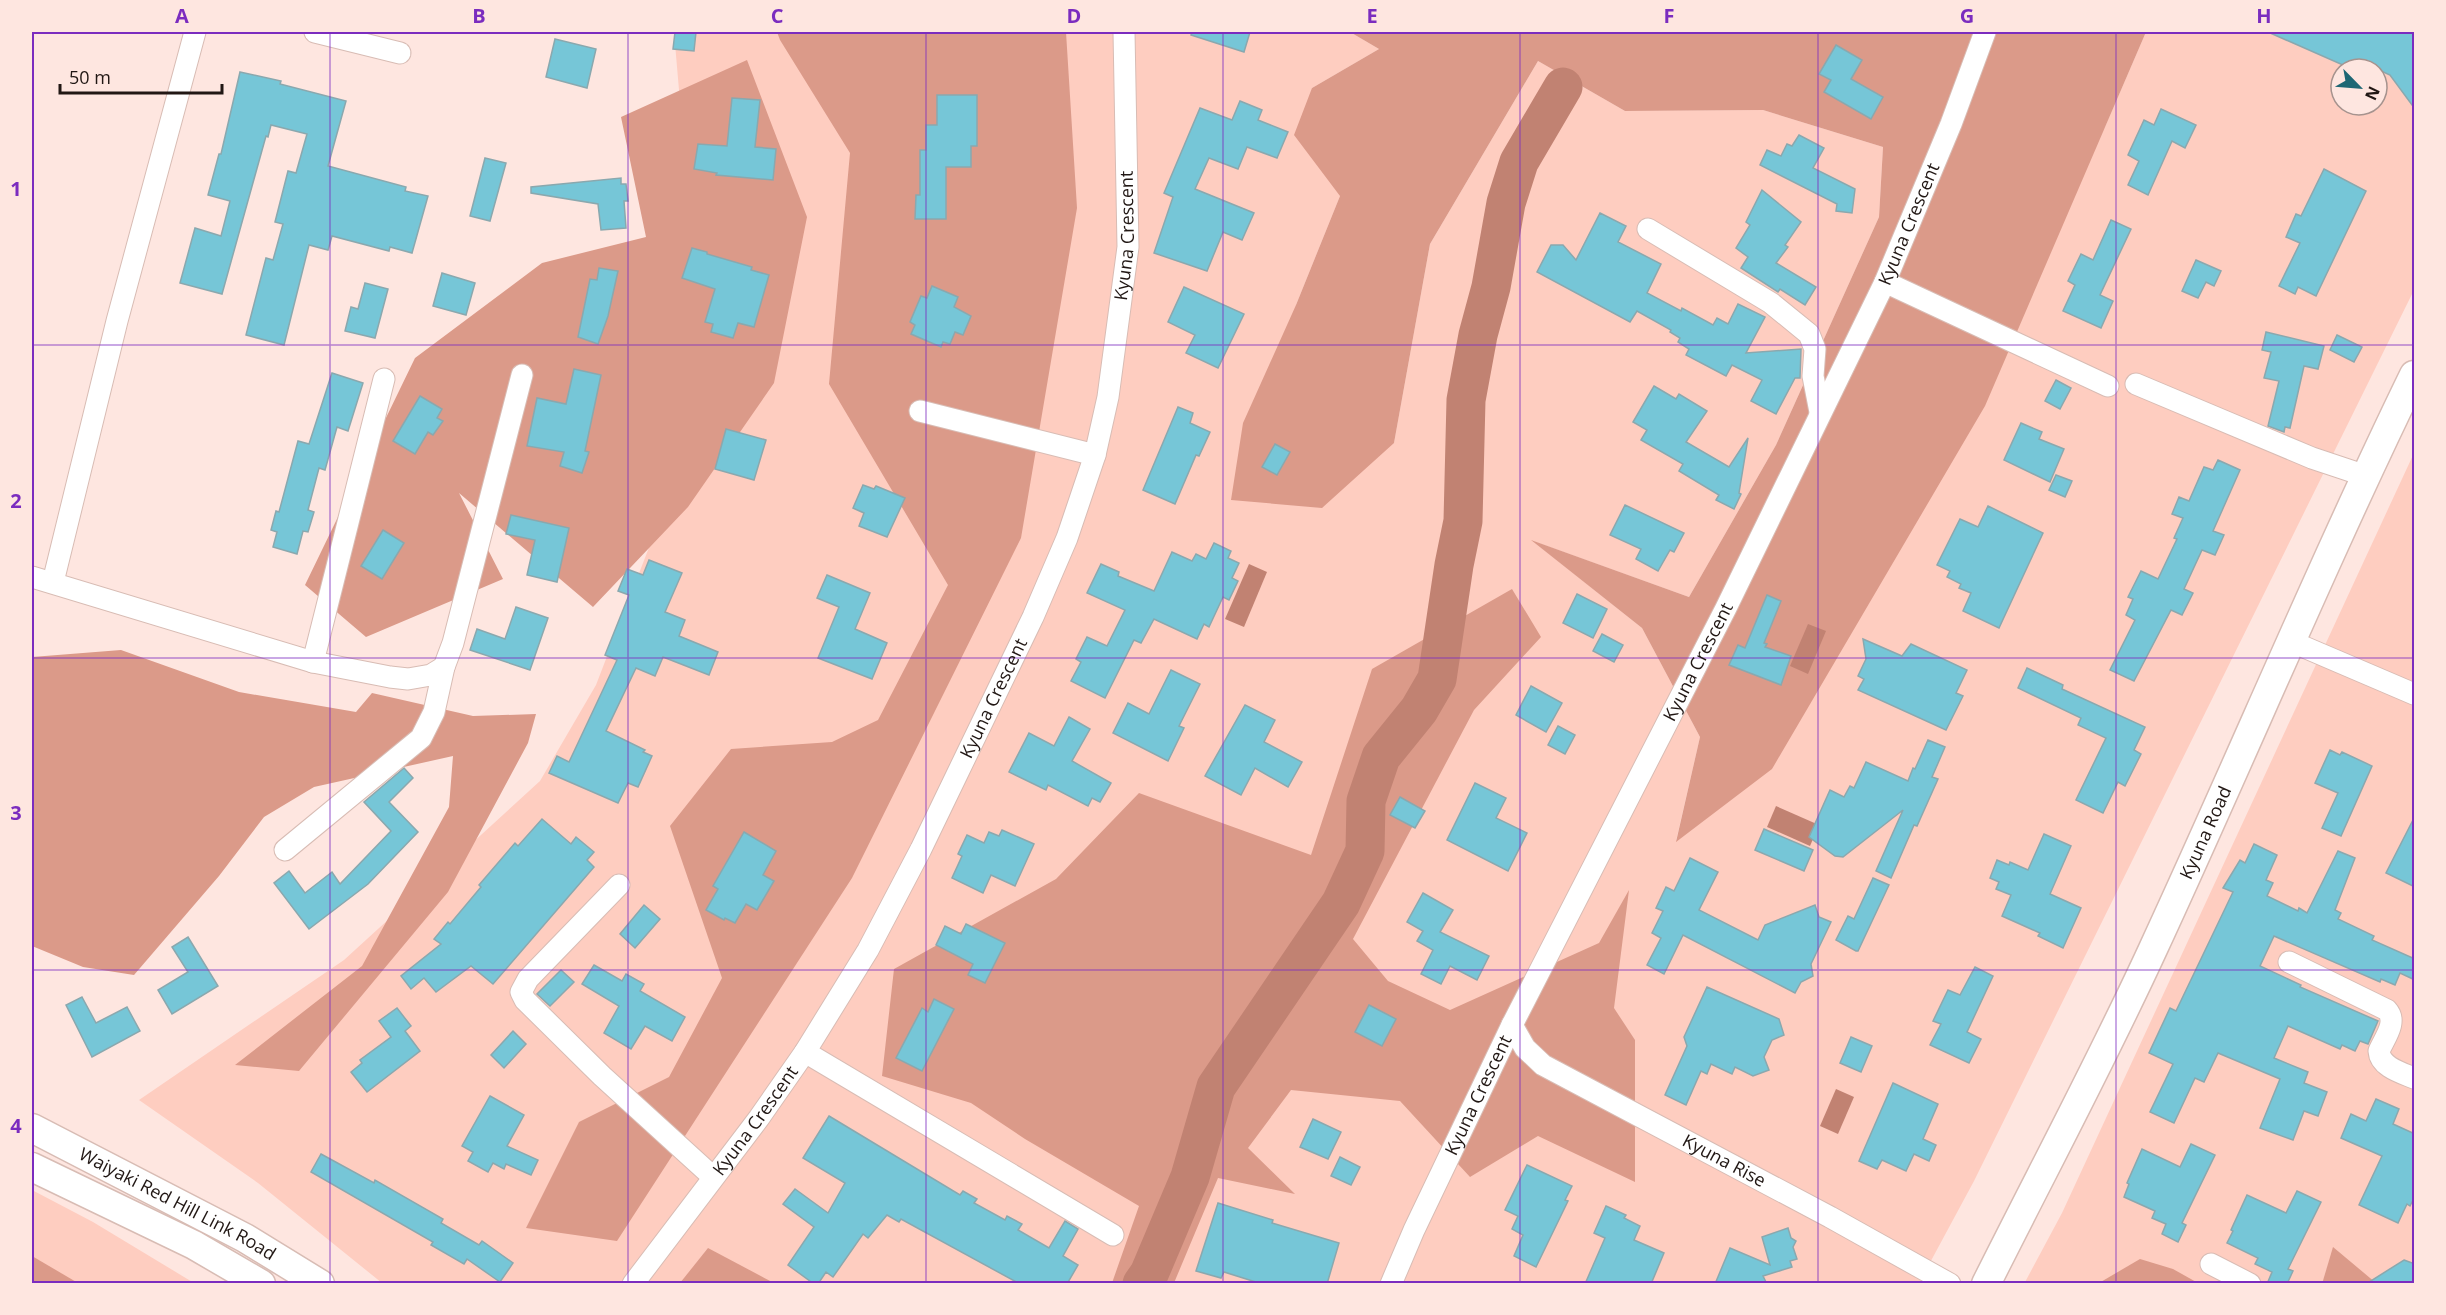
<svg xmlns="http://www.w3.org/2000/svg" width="2446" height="1315" viewBox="0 0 2446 1315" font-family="'Open Sans',sans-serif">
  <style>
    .green { fill: #fecdc0; fill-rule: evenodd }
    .forest { fill: #db9a89 }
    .water { fill: #c18272 }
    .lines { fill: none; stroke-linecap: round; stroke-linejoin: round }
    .river { stroke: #c18272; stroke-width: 39 }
    .building { fill: #76c6d7; stroke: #8aa8ae; stroke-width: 1.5 }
    .minor-casing { stroke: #d8bcb4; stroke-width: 23 }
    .secondary-casing { stroke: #d8bcb4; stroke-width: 31 }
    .minor { stroke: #fff; stroke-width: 21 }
    .secondary { stroke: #fff; stroke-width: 28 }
    .grid { fill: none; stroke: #7b2cbf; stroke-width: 1.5; stroke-opacity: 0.55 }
    .labels { text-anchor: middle; stroke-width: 4.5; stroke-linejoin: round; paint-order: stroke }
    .street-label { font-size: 18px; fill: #211714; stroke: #fee6e0 }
    .neatline { fill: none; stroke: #7b2cbf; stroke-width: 2 }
    .grid-label { font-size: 20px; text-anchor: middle; font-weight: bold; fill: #7b2cbf }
  </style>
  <rect width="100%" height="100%" fill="#fee6e0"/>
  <g class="green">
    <path d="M674 32H1350L1379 49 1312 88 1340 196 1296 305 1394 443 1430 244 1538 61 1625 111 1763 110 1883 147 1879 217 1776 445 1689 597 1533 541 1642 628 1700 737 1676 841 2105 127 2146 32H2414V290L1974 1181 1919 1283H382L258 1183 139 1100 344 960 540 781 596 685 675 480 689 206ZM2341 69H2377V105H2341Z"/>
    <polygon points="2414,453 2414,1283 2024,1284 2062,1213"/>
    <polygon points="32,1190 93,1222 194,1283 32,1283"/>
  </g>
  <g class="forest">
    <polygon points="777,32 1066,32 1077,208 1021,538 852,878 617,1241 526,1228 579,1122 669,1077 722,978 670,826 731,749 832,742 878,720 948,585 829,384 850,153 780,40"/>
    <polygon points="1350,32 2146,32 1985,406 1772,769 1676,842 1700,737 1642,628 1531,540 1689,597 1776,445 1879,217 1883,147 1763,110 1625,111 1538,61 1430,244 1394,443 1322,508 1231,500 1243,423 1296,305 1340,196 1294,135 1312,88 1379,49"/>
    <polygon points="747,60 807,217 774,383 688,507 593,607 459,493 503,579 366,637 305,585 415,358 542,263 646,237 621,117"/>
    <polygon points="1512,589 1541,637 1474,710 1353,939 1388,981 1450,1010 1599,943 1629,890 1614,1008 1635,1040 1635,1182 1538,1136 1470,1177 1400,1101 1291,1090 1248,1148 1295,1194 1218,1178 1174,1283 1112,1283 1139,1206 1025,1139 971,1103 882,1076 894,969 1056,879 1139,793 1311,855 1372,669"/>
    <polygon points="121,650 239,692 356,712 372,693 473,716 536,714 528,743 448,892 299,1071 235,1065 362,966 449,807 453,756 314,787 264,817 219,876 134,975 83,967 32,946 32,657"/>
    <polygon points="2333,1247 2376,1283 2322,1284"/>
    <polygon points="708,1248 774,1283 680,1283"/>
    <polygon points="32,1256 78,1283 41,1283 32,1281"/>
    <polygon points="2140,1259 2173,1269 2198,1283 2099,1283"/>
  </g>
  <g class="water">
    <polygon points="1249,564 1267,572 1244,627 1225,619"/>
    <polygon points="1808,624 1826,631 1808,674 1790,666"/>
    <polygon points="1776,806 1819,825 1810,846 1767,827"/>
    <polygon points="1836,1089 1854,1097 1838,1134 1820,1126"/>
  </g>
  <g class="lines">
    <polyline class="river" points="1142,1284 1149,1274 1190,1177 1216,1087 1341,903 1365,851 1366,801 1381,757 1419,710 1437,679 1454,565 1463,521 1466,400 1478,335 1491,287 1506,203 1519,162 1563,87"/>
  </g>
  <g class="building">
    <polygon points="675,32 696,32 694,51 673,49"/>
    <polygon points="1192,32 1250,32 1244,52 1191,35"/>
    <polygon points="2268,32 2415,32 2415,109 2390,75 2377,69 2352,69"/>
    <polygon points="555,39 596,49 587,88 546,77"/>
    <polygon points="1836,45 1862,60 1851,79 1883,97 1871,119 1824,92 1831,80 1819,74"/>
    <polygon points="240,72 281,81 280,84 346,101 328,166 406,187 405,191 428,196 412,253 390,247 389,251 332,236 328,250 309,245 284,345 246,335 266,258 273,260 283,224 275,222 288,171 296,173 307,134 271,125 268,137 266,136 222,294 180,283 195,228 221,236 230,201 208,195 219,154 221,154"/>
    <polygon points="937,95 977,95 977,146 971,146 971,167 946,167 946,219 915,219 916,195 920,195 920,150 926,150 926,125 937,125"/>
    <polygon points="732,98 760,100 755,147 776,149 773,180 716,175 717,173 694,169 698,144 727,146"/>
    <polygon points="1240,101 1262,110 1258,120 1288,132 1277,158 1247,147 1238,169 1209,158 1195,189 1254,213 1242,240 1223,232 1207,271 1154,253 1173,197 1164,193 1200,108 1232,120"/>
    <polygon points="2161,109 2196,125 2185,148 2172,141 2148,195 2128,185 2139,161 2128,155 2144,120 2154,125"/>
    <polygon points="1799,135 1824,148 1813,168 1855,189 1852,213 1836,211 1837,204 1760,165 1767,150 1781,156 1787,144 1792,146"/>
    <polygon points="485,158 506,163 490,221 470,216"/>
    <polygon points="2324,169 2366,191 2316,296 2298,287 2295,294 2279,286 2300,243 2286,237 2296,214 2301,216"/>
    <polygon points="621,178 621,184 626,184 628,201 624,201 626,228 601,230 598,204 531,193 531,187"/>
    <polygon points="1762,190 1801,222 1785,245 1788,247 1776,263 1816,287 1805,305 1780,289 1778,292 1741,268 1748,257 1736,248 1750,225 1746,222"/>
    <polygon points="1600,213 1626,226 1618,242 1661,264 1647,293 1681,311 1682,308 1713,325 1717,318 1728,324 1738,304 1765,317 1746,353 1801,349 1800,378 1795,378 1776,414 1751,401 1762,380 1732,365 1726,376 1686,355 1689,349 1678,342 1680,338 1670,332 1671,330 1637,311 1630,322 1537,272 1551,245 1563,245 1576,260"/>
    <polygon points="2111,220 2131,229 2100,295 2113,301 2101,328 2063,311 2075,285 2068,281 2081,254 2093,260"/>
    <polygon points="692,248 707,252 707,254 752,267 751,270 769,275 754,327 738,323 733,338 711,332 713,324 705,322 715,289 682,278"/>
    <polygon points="2196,260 2221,271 2214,286 2206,282 2198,298 2182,291"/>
    <polygon points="599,268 618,271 608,316 598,344 578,337 590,279 597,280"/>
    <polygon points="442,273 475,283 466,315 433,306"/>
    <polygon points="365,283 388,289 375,338 345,331 351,307 358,309"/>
    <polygon points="932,286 958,297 954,307 971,316 963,335 955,332 950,344 943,342 941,347 911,334 915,325 910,322 921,296 927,298"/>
    <polygon points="1184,287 1244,314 1218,368 1186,353 1195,335 1168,322"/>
    <polygon points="2266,332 2324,346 2318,369 2304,366 2290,428 2285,427 2284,432 2268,426 2279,381 2264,378 2271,352 2262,350"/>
    <polygon points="2337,335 2362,347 2354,362 2330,350"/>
    <polygon points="574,369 601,375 585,451 589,452 582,473 560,466 564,452 527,446 537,398 566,404"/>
    <polygon points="332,373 363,383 348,431 337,427 325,470 319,468 308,510 314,512 308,532 303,531 297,554 273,547 277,532 271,530 276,511 279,512 298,441 309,444"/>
    <polygon points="2056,380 2071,388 2060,409 2045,401"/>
    <polygon points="1654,386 1676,399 1679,394 1707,411 1686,442 1729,467 1748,438 1739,493 1741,494 1734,509 1716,500 1719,495 1679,471 1683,464 1641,440 1647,430 1633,422"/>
    <polygon points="420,396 442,409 437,418 443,421 433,435 428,432 415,454 393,441"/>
    <polygon points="1178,407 1193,413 1190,423 1210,432 1199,456 1196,455 1175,504 1143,490"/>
    <polygon points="2021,423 2042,432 2039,439 2064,449 2050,482 2004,460"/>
    <polygon points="726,429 766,440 754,480 715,469"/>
    <polygon points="1275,444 1290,452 1277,475 1262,467"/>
    <polygon points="2218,460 2240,470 2213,531 2224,535 2215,555 2202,550 2184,589 2193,593 2182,615 2171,610 2134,681 2110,670 2135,620 2126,615 2133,599 2128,597 2141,571 2158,579 2177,539 2174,538 2183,518 2172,514 2179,497 2189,501 2204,467 2213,470"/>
    <polygon points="2056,475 2072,481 2065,497 2049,490"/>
    <polygon points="863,485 874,489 876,486 905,498 887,537 859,526 864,513 853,508"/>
    <polygon points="1625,505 1684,533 1674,552 1670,550 1658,571 1636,559 1641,549 1610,535"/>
    <polygon points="1988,506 2043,533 1999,628 1963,611 1971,593 1959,588 1961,584 1947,577 1950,571 1937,565 1960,519 1978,527"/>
    <polygon points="511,515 569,528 557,582 527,575 535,540 506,534"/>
    <polygon points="383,530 404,543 382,579 361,566"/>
    <polygon points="1214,543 1231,551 1228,558 1239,563 1232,578 1238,581 1229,600 1223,597 1209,627 1204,624 1197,639 1154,619 1141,643 1134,640 1105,698 1071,681 1081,662 1076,659 1087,637 1107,646 1125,610 1087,593 1101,564 1119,572 1118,576 1154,591 1172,552 1192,561 1196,554 1206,559"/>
    <polygon points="649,560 682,573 665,612 685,620 679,636 718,652 709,675 663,657 655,676 636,668 606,731 645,750 643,752 652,756 638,787 628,783 618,803 549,773 557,756 569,762 617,660 605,655 629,595 618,591 627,569 643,575"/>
    <polygon points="827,575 870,593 855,629 887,643 872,679 818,658 839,607 817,598"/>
    <polygon points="1577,594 1607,609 1593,638 1563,623"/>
    <polygon points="1767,595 1781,601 1764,643 1767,644 1765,647 1791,656 1781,685 1729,665 1738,645 1745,648"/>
    <polygon points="516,607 548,618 530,670 470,650 477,629 505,639"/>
    <polygon points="1602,634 1623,645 1614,662 1593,651"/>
    <polygon points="1863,639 1902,656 1911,644 1967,670 1956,693 1963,696 1946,730 1858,690 1864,679 1858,676 1866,659"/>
    <polygon points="2027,668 2063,685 2062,689 2145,727 2134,750 2141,754 2125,786 2118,782 2103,813 2076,800 2106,738 2078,725 2081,718 2018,688"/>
    <polygon points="1171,670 1200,684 1179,726 1184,728 1168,761 1113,733 1128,703 1149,714"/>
    <polygon points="1531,686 1562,703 1546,732 1516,715"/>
    <polygon points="1245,705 1275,720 1264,742 1302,762 1288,787 1255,768 1241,795 1205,776"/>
    <polygon points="1069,717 1090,729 1072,761 1111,783 1100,802 1092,798 1088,806 1048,785 1046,790 1009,772 1029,733 1054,746"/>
    <polygon points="1558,726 1575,735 1565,754 1548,745"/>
    <polygon points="1928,740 1945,747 1932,777 1938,779 1917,826 1914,825 1891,878 1876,871 1903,810 1843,857 1835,856 1809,837 1830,790 1844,797 1850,786 1854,788 1866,762 1908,781 1913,768 1915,769"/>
    <polygon points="2330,750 2340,755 2342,752 2372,766 2341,836 2322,828 2338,793 2315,783"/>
    <polygon points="404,768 413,778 389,802 418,832 368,884 309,929 274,883 289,871 305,893 332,872 340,884 391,831 364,802"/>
    <polygon points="1475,783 1506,798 1496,818 1527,833 1508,871 1447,840"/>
    <polygon points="1400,797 1425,811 1415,828 1390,815"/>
    <polygon points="2415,816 2415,887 2386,873"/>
    <polygon points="542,819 571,844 576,837 594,852 587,860 594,867 493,984 471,966 436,992 424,978 411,989 401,976 441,944 434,939 448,922 450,924 481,887 479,885 515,843 518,846"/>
    <polygon points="1764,829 1813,850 1804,871 1755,850"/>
    <polygon points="1002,830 1034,844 1015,886 991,875 983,893 952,878 962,856 958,854 967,835 984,843 989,832 999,836"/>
    <polygon points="744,832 776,851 763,875 774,881 757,910 746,904 735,923 725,918 724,920 706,910 718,889 713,886"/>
    <polygon points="2044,834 2071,846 2050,894 2081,908 2063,948 2038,936 2040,933 2002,916 2011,895 1996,889 1999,882 1990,878 1997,860 2009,865 2010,862 2028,870"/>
    <polygon points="2254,844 2277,855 2266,880 2273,883 2267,896 2298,911 2299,908 2307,913 2338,851 2355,858 2335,910 2341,913 2338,919 2374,936 2372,940 2415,959 2415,980 2400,973 2395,985 2381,979 2380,982 2274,936 2260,966 2301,985 2300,987 2378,1021 2368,1044 2360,1041 2355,1051 2342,1045 2340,1049 2288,1026 2274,1058 2308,1072 2304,1083 2327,1092 2318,1116 2304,1111 2293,1140 2260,1128 2280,1079 2218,1053 2204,1082 2195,1078 2174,1123 2150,1112 2173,1064 2149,1053 2170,1008 2176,1011 2233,892 2223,888 2240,860 2245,863"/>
    <polygon points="1690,858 1718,872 1699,910 1758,940 1765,925 1815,905 1819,917 1831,922 1811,964 1813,976 1801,982 1795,993 1683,935 1664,974 1647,965 1661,938 1652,933 1663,911 1656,908 1666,887 1674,891"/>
    <polygon points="1873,878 1889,885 1858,951 1856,951 1836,940 1848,916 1854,919"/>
    <polygon points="1423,893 1453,910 1440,932 1489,956 1477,980 1450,966 1441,984 1421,974 1433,950 1417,941 1423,931 1407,922"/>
    <polygon points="644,905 660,919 635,948 620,934"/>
    <polygon points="966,924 1005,943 985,983 968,975 973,964 936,945 945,926 961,934"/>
    <polygon points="188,937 218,986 172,1014 158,990 188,972 172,947"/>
    <polygon points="594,965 622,981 626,974 644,984 640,991 685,1017 672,1041 645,1026 631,1049 604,1033 619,1006 582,984"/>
    <polygon points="1975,967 1993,976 1967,1032 1981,1039 1969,1063 1930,1045 1941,1024 1933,1021 1948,990 1960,995"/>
    <polygon points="561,970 574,982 550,1006 537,994"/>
    <polygon points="1707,987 1779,1019 1784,1035 1772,1040 1764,1057 1769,1070 1753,1076 1735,1067 1732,1074 1711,1064 1707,1074 1701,1071 1686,1105 1665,1095 1687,1046 1684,1037"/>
    <polygon points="82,997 96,1023 127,1007 140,1031 92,1057 66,1005"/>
    <polygon points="934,999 954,1009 922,1071 896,1058 922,1008 928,1012"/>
    <polygon points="1369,1005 1396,1019 1382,1046 1355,1032"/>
    <polygon points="397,1008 411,1026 405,1031 420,1051 367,1092 351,1072 362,1063 360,1060 391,1037 379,1021"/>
    <polygon points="513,1031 526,1044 504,1068 491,1055"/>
    <polygon points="1851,1037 1872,1046 1861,1072 1840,1063"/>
    <polygon points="1893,1083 1938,1104 1923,1139 1936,1145 1929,1161 1914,1154 1906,1171 1882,1160 1877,1169 1859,1161"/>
    <polygon points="490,1096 524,1115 507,1146 538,1160 531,1175 506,1164 504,1169 493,1163 488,1172 468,1161 473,1152 462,1146"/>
    <polygon points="2376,1099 2399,1109 2393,1124 2415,1134 2415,1196 2410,1206 2407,1204 2398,1223 2359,1205 2382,1156 2341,1138 2351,1114 2366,1121"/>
    <polygon points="829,1116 960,1195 963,1191 977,1199 974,1203 1005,1220 1007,1216 1022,1224 1018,1230 1049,1248 1065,1221 1078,1229 1063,1256 1078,1265 1067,1284 1020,1284 901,1219 899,1222 887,1215 868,1238 863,1234 833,1277 826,1272 818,1284 814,1284 788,1265 814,1227 783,1204 795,1189 828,1213 845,1183 803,1158"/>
    <polygon points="1313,1119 1341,1132 1328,1159 1300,1147"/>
    <polygon points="2191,1144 2215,1155 2182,1223 2186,1225 2178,1242 2162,1234 2166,1224 2152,1218 2155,1211 2124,1197 2129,1184 2127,1183 2142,1149 2180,1167"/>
    <polygon points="321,1154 374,1183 375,1180 443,1219 441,1223 479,1245 482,1241 513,1263 500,1282 467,1259 464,1264 431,1245 433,1242 311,1172"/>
    <polygon points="1340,1157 1360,1167 1351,1185 1331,1176"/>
    <polygon points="1527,1165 1572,1186 1565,1200 1568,1201 1536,1267 1514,1256 1523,1235 1512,1229 1518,1216 1505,1210"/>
    <polygon points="2297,1191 2321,1202 2288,1269 2293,1271 2287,1284 2267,1284 2272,1272 2255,1264 2258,1258 2227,1243 2233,1231 2231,1230 2247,1195 2286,1213"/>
    <polygon points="1218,1203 1273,1220 1272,1223 1339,1243 1327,1284 1262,1284 1224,1272 1221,1278 1196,1271"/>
    <polygon points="1606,1206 1626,1215 1624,1218 1640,1226 1634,1240 1664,1253 1651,1284 1585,1284 1605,1238 1594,1233"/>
    <polygon points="1788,1228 1791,1238 1796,1241 1793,1247 1797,1259 1790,1261 1792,1267 1763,1276 1767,1284 1715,1284 1730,1248 1770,1265 1762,1237"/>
    <polygon points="2404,1260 2415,1264 2415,1284 2366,1284"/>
  </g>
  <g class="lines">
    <defs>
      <g id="minor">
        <polyline points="315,32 400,53"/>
        <polyline points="1648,229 1771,303 1809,334 1815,349 1813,376 1820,412"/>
        <polyline points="1885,282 2108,386"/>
        <polyline points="2136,384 2312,458 2366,476"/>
        <polyline points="920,411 1095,455"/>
        <polyline points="32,577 313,662 390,677 408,679 431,675 444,667 453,643 522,375"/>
        <polyline points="53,582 117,321 195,32"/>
        <polyline points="2290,641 2414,694"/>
        <polyline points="313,662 384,379"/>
        <polyline points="285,850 421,738 434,712 444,667"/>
        <polyline points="619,885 528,979 521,992 525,1000 602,1076 713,1177"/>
        <path d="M2289 962 2387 1010C2398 1022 2384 1039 2379 1051 2380 1067 2402 1073 2414 1078"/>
        <path id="s1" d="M1512 1025 1525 1048 1543 1065 1830 1217 1950 1284"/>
        <polyline points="805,1052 1113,1235"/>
        <polyline points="2211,1264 2250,1284"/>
        <path id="s2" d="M633 1284 759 1118 805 1052 868 950 921 849 1033 617 1067 538 1095 455 1108 397 1128 247 1124 32"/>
        <path id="s3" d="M1391 1284 1414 1230 1512 1025 1726 608 1885 282 1951 124 1985 32"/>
      </g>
      <g id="secondary">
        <path id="s4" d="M32 1128 245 1238 320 1284"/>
        <polyline points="32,1167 194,1245 261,1284"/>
        <path id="s5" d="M1986 1284C2042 1172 2101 1062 2153 949 2241 759 2322 564 2414 375"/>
      </g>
    </defs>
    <use href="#minor" class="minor-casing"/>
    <use href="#secondary" class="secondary-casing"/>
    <use href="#minor" class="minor"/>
    <use href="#secondary" class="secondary"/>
  </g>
  <path class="grid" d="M330 32V1284M628 32V1284M926 32V1284M1223 32V1284M1520 32V1284M1818 32V1284M2116 32V1284M32 345H2414M32 658H2414M32 970H2414"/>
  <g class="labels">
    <g class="street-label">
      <text dy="6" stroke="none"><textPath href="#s3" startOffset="1180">Kyuna Crescent</textPath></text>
      <text dy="6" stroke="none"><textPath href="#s2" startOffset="1176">Kyuna Crescent</textPath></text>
      <text dy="6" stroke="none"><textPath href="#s3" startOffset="694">Kyuna Crescent</textPath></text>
      <text dy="6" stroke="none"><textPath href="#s2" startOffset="690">Kyuna Crescent</textPath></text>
      <text dy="6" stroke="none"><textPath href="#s5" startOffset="502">Kyuna Road</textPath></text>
      <text dy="6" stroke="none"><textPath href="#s3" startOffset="208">Kyuna Crescent</textPath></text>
      <text dy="6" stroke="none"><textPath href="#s2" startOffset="204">Kyuna Crescent</textPath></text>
      <text dy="6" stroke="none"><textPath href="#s1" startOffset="256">Kyuna Rise</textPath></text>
      <text dy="6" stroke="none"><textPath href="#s4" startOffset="164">Waiyaki Red Hill Link Road</textPath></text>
    </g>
  </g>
  <rect width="2446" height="1315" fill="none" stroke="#fee6e0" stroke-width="66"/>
  <g transform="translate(2359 87) rotate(115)"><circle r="28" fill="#fee6e0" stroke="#a6938e" stroke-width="1.5"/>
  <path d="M0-4.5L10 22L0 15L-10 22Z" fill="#1e6774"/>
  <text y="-9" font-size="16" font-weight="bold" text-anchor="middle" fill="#211714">N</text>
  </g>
  <path d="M60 84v9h162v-9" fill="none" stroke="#211714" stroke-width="3"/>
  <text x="69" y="84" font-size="18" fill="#211714" stroke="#fee6e0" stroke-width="4.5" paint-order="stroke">50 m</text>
  <rect x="33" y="33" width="2380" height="1249" class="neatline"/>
  <g class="grid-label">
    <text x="182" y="23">A</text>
    <text x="479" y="23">B</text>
    <text x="777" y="23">C</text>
    <text x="1074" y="23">D</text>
    <text x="1372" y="23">E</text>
    <text x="1669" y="23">F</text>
    <text x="1967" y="23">G</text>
    <text x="2264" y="23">H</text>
    <text x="16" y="196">1</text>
    <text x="16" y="508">2</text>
    <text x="16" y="820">3</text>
    <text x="16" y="1133">4</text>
  </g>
</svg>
